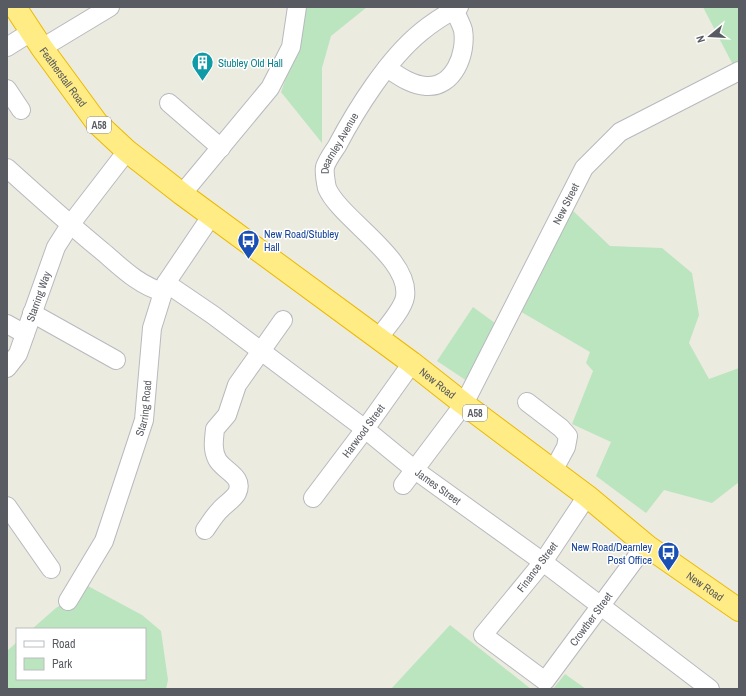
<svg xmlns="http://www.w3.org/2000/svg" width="746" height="696" viewBox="0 0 746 696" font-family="'Archivo Narrow',sans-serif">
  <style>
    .green { fill: #bbe5bf }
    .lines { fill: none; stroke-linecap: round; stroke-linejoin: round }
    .minor-casing { stroke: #b8b9bf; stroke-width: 20 }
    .highway-casing { stroke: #ecb900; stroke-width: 24 }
    .minor { stroke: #fff; stroke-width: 18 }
    .highway { stroke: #ffec84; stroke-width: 22 }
    .labels { text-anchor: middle; stroke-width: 3; stroke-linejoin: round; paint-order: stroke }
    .shield { fill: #fff; stroke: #8a8c90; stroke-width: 1 }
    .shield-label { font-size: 10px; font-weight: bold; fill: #585b61 }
    .culture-label { font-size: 11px; fill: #0d838f; stroke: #fff; text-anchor: start }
    .street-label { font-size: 11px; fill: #585b61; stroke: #fff }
    .transit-label { font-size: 11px; fill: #164399; stroke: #fff; text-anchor: start }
  </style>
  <rect width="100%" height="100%" fill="#ecebdf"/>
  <g class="green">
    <polygon points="308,7 367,7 331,36 322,68 322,143 281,92 300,38 305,10"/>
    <polygon points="703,7 739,7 739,60 733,65"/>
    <polygon points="571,209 610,246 662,248 692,273 699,315 689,343 709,379 739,368 739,482 712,503 664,490 646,513 596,476 611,442 572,424 593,371 586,363 590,352 518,310"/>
    <polygon points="473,307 495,323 467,381 437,361"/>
    <polygon points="88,586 142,615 161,631 168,680 166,689 7,689 7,651 17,642 17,679 145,679 145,629 32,629 56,608"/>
    <polygon points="450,625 531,689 391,689"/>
    <polygon points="565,674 586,689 553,689"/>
  </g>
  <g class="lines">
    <defs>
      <g id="minor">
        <polyline points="7,47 31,32"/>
        <polyline points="42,48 110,7"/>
        <path d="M387 68C399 76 411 85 426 86 454 88 467 53 463 30 461 23 457 16 454 10"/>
        <polyline points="7,89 21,110"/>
        <polyline points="169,103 221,148"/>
        <path d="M7 168C38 196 69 224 102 251 121 267 138 285 163 292"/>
        <polyline points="182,194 270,88 291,47 297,7"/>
        <path id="s1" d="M166 283 213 315 365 429 415 470 543 562 710 689"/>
        <polyline points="32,313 116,360"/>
        <polyline points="7,324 25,334"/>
        <path id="s2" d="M379 337C386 328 403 309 405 297 411 258 340 219 327 188 326 184 324 172 325 167 327 160 333 152 337 146 357 108 388 59 421 32 433 22 446 14 459 7"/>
        <path id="s3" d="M7 368 18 354 56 247 70 225 127 151"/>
        <polyline points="527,402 561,428 568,436 566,447 553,471"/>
        <path id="s4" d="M403 485 464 404 584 168 620 132 739 71"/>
        <path id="s5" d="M587 496 543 562 483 635 545 681 636 558"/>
        <path id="s6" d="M313 498 365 429 412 363"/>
        <polyline points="7,506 51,569"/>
        <path d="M205 530C210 523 214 516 220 510 225 504 233 500 237 493 245 476 223 471 217 459 212 449 214 439 215 429L227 415 237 385 283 320"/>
        <path id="s7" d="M68 601 104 541 144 420 152 328 166 283 212 215"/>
      </g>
      <g id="highway">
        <path id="s8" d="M15 7 42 48 97 123 127 151 182 194 412 363 464 404 587 496 647 546 739 610"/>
      </g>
    </defs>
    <use href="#minor" class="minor-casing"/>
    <use href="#highway" class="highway-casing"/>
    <use href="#minor" class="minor"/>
    <use href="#highway" class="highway"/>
  </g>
  <defs>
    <symbol id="building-pin" viewBox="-11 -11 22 30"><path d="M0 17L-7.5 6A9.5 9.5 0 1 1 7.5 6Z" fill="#0f9aa8" stroke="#fff"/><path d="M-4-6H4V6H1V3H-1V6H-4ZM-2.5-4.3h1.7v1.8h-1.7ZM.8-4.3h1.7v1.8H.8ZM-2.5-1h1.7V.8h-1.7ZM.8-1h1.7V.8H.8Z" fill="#fff"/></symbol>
    <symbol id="bus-pin" viewBox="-11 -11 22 30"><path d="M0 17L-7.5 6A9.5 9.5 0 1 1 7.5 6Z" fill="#1a4fb4" stroke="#fff"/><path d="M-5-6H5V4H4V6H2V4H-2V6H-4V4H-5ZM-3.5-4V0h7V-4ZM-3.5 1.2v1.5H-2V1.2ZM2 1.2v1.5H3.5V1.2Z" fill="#fff"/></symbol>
  </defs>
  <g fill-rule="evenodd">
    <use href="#building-pin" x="190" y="50" width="25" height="34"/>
    <use href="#bus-pin" x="236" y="228" width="25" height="34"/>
    <use href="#bus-pin" x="656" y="540" width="25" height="34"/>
  </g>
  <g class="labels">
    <g class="shield">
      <rect x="87" y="117" width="24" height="16" rx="3"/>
      <rect x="463" y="405" width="24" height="16" rx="3"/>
    </g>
    <g class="shield-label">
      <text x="99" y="129">A58</text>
      <text x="475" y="417">A58</text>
    </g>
    <g class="culture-label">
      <text x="218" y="67">Stubley Old Hall</text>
    </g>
    <g class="street-label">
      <text dy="4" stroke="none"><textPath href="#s8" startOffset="85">Featherstall Road</textPath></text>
      <text dy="4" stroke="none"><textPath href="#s2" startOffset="234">Dearnley Avenue</textPath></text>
      <text dy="4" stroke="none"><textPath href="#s4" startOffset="326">New Street</textPath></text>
      <text dy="4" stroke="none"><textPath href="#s3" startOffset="79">Starring Way</textPath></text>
      <text dy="4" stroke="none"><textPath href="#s8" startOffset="571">New Road</textPath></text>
      <text dy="4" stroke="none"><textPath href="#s7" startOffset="209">Starring Road</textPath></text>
      <text dy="4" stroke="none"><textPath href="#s6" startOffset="84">Harwood Street</textPath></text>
      <text dy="4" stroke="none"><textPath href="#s1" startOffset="340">James Street</textPath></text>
      <text transform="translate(537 567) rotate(-53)" y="4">Finance Street</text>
      <text dy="4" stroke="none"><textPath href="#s8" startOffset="907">New Road</textPath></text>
      <text dy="4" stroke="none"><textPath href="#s5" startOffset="328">Crowther Street</textPath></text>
    </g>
    <g class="transit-label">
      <text x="264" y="238">New Road/Stubley<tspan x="264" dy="13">Hall</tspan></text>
      <text x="652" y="551" text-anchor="end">New Road/Dearnley<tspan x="652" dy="13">Post Office</tspan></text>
    </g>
  </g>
  <rect width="746" height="696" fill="none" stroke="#585b61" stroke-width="16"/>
  <rect x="16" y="628" width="130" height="52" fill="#ffffff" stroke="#bcbdc0"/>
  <rect x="24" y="641" width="20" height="6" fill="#ffffff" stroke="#bcbdc0"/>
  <text x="52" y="648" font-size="12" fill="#585b61">Road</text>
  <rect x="24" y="658" width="20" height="12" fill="#bbe5bf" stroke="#bcbdc0"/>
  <text x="52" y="668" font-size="12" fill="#585b61">Park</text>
  <g transform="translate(710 36) rotate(252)" stroke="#ffffff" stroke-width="3" paint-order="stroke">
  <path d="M0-3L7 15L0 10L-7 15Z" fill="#585b61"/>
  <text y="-6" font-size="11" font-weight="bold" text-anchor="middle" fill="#585b61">N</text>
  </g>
</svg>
